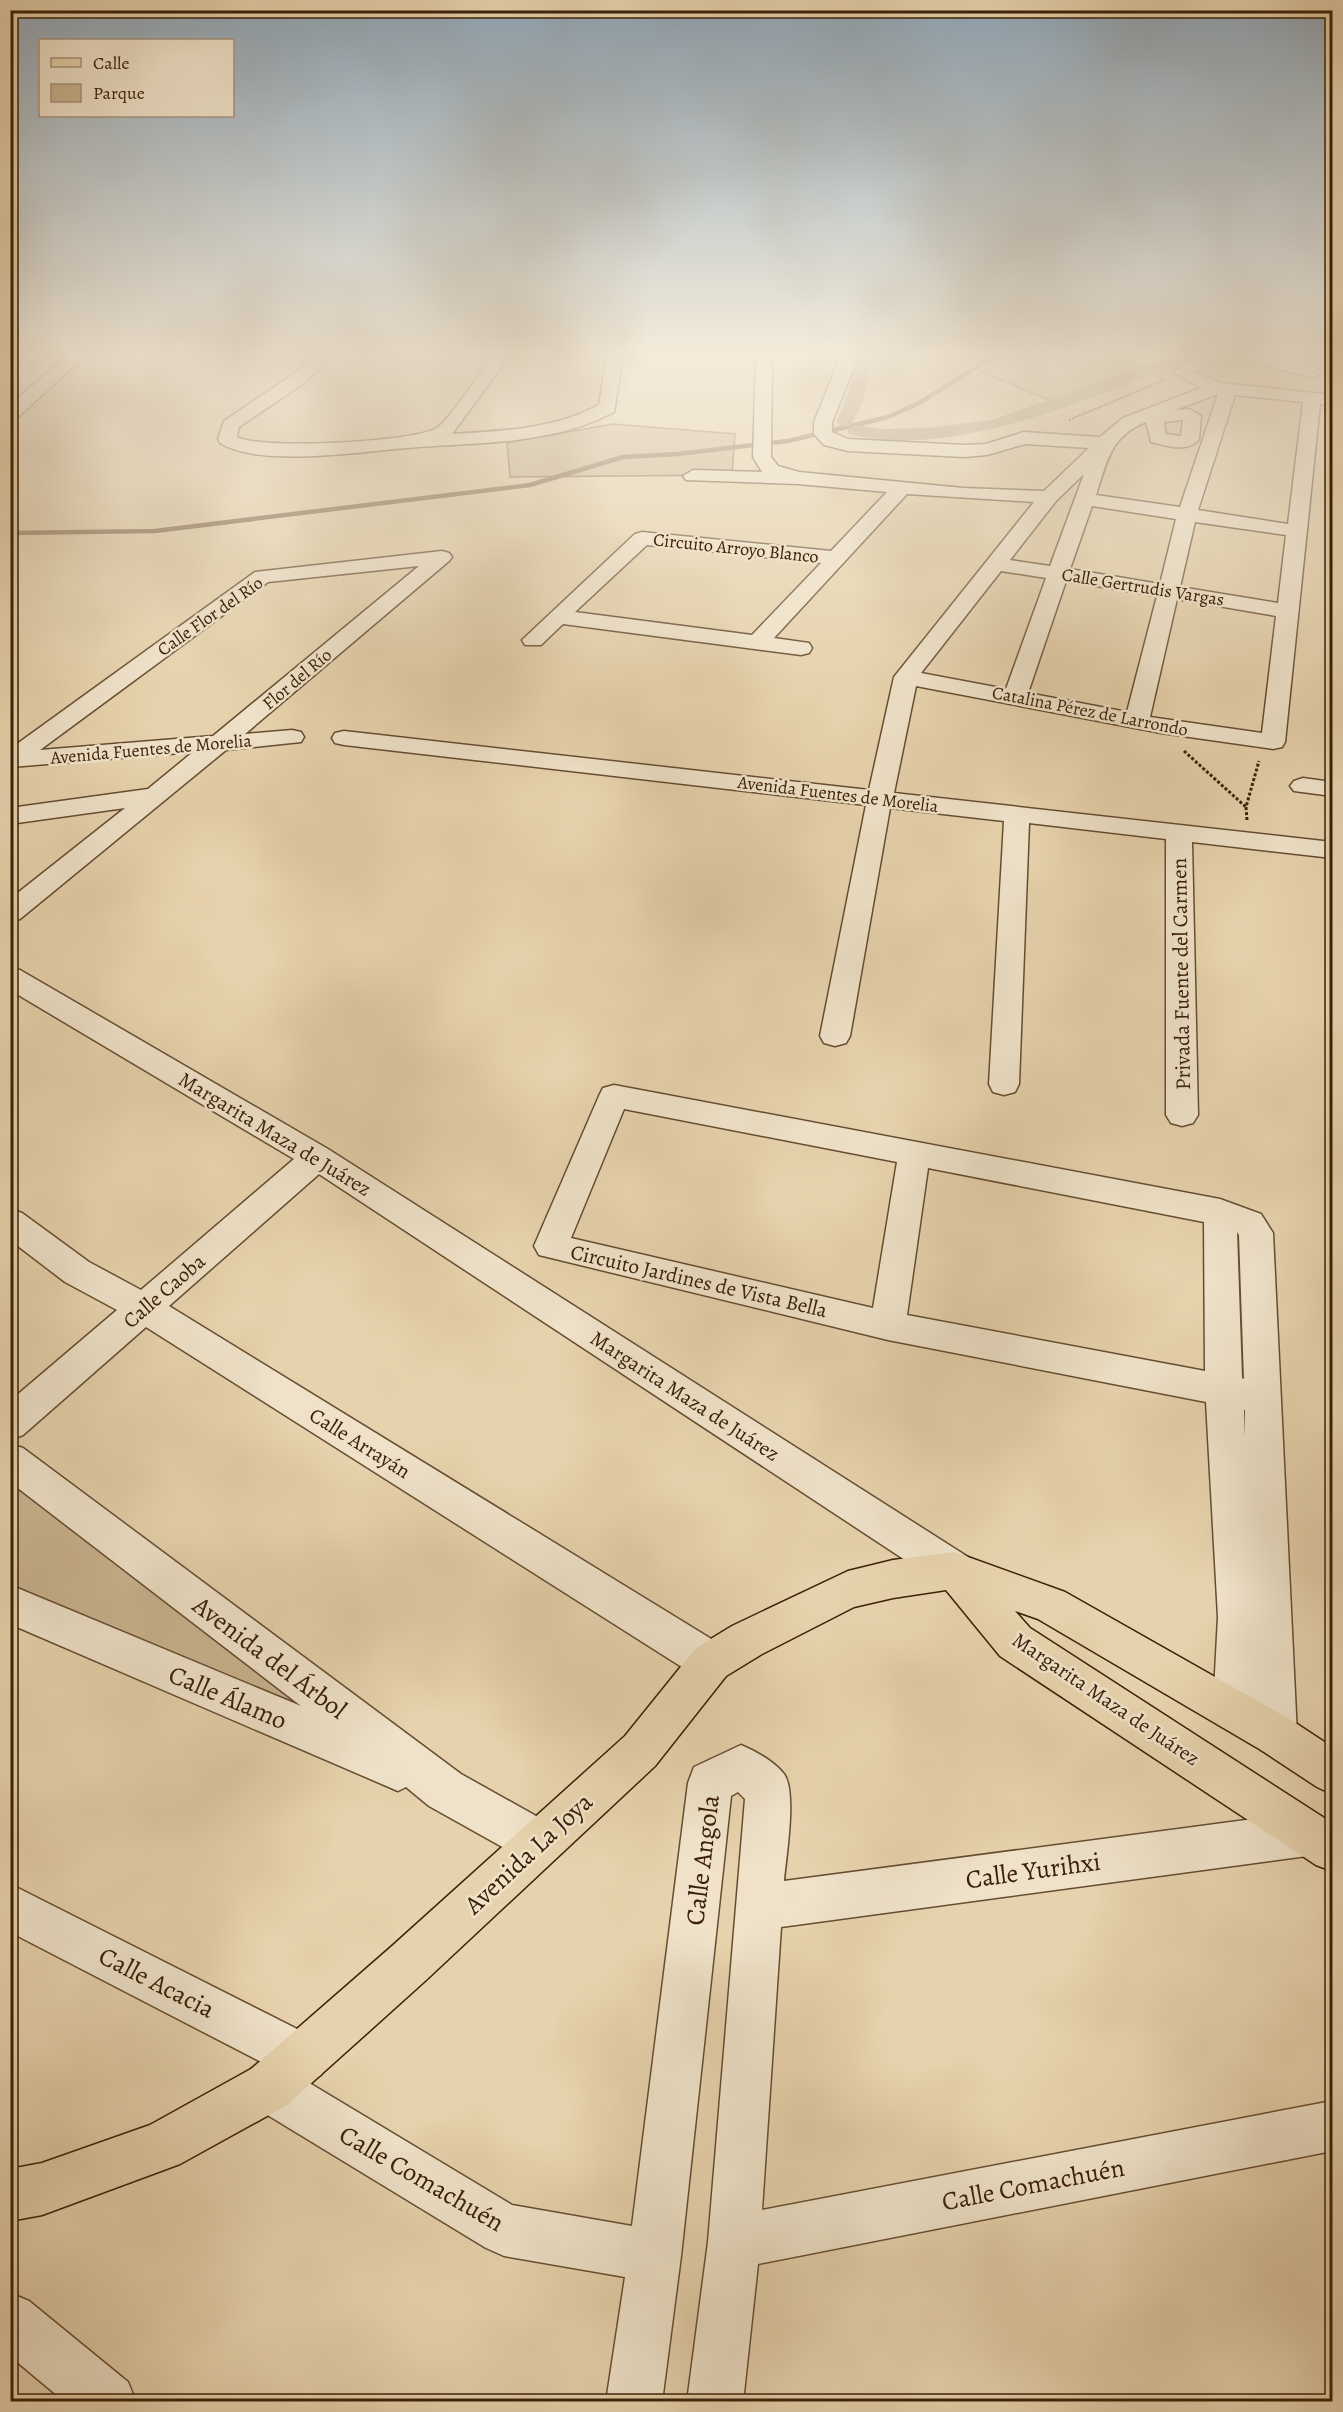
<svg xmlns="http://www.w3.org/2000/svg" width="1343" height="2412" viewBox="0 0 1343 2412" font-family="Alegreya,serif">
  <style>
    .green { fill: #c9b490; stroke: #826a4c; stroke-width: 1.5 }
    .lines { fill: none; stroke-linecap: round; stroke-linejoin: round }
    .stream { stroke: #7f6649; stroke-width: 4.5 }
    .canal { fill: #ac9574; fill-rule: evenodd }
    .minor-casing { stroke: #664c31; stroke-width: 3 }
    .major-casing { stroke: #3b2008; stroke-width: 3 }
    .path-far1 { stroke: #3b2008; stroke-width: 2; stroke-dasharray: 2 1.5; stroke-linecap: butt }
    .path { stroke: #3b2008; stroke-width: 3; stroke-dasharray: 3 2; stroke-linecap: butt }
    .minor { fill: #efe2c9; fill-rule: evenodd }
    .major { fill: #e6d2ac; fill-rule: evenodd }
    .labels { text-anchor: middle; stroke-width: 5; stroke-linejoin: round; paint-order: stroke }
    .far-street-label { font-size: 18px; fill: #3b2008; stroke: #efe2c9 }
    .street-label { font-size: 21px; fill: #3b2008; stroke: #efe2c9 }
    .near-street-label { font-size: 26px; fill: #3b2008; stroke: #efe2c9 }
  </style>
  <rect width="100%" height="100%" fill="#e6d2ac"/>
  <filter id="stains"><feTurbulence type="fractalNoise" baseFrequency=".00333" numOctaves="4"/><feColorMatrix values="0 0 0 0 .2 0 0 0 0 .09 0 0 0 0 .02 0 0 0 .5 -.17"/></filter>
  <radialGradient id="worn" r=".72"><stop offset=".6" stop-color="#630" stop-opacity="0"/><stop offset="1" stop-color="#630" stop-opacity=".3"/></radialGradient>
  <g class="green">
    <polygon points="1031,355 1111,355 1154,372 1061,405 979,371"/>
    <polygon points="613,424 735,434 732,475 510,477 507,443"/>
    <polygon points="11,1469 386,1754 11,1587"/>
  </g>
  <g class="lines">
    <polyline class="stream" points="10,533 155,531 530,485 623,457 678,454 788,441 888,417 921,402 996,355"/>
    <g class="canal">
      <path d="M855 355H870C872 379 863 405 850 426L844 427 836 422 850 389Z"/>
      <path d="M1177 355H1198L1195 358C1093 395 959 461 849 434L847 430 855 425 881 429 927 428 992 420Z"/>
    </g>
    <defs>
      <g id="minor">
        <polygon points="68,355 86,355 16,419 10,420 10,405"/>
        <path d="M317 355H335L304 383 239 427 237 437C261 450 414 442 437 428 449 420 483 369 494 355H510L452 434C503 431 554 429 599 405L607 355H623L614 412C591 424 567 432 541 436 501 444 460 444 419 447 369 450 262 469 220 443L218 439 224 421 292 375Z"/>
        <path d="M756 355H772L771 457 778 466 799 472 963 488 1044 491 1089 448 1025 444 987 455 964 457 848 451 824 445 814 434V422L839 360V355H855L857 360 832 422V432L848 439 964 445 986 444 1024 432 1100 437 1123 418 1201 388 1173 372 1201 355H1221L1195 372 1220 383 1332 395V405L1320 404 1285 742 1282 747 1273 749 1161 733 916 686 894 793 1332 842V858L1192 842 1198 1115 1193 1123 1182 1126 1171 1123 1166 1115V839L1029 823 1019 1084 1015 1092 1004 1095 993 1092 989 1084 1004 821 890 808 850 1036 846 1043 835 1046 824 1043 820 1036 866 805 344 745 335 743 332 738 335 733 344 731 869 790 894 677 1034 502 907 494 774 638 809 643 812 648 809 653 801 655 563 624 541 645H525L522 640 635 534 642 532 831 551 887 492 798 484 686 480 683 476 693 470 762 472 753 457ZM1218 394 1180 507 1096 495C1107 462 1110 436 1146 422L1151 442C1166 446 1189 453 1199 439L1201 416 1189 409 1175 410ZM1235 395 1303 402 1288 524 1198 510ZM1183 420 1181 436 1166 434 1164 422ZM1084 474 1050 566 1010 560 1056 501ZM1092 506 1176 519 1160 584 1070 569ZM1195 522 1286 535 1278 603 1180 587ZM647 545 821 563 752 635 575 612ZM1001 571 1046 578 1006 689 921 673ZM1066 581 1157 596 1127 712 1028 693ZM1177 599 1276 616 1262 733 1150 717Z"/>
        <polygon points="1240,355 1266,355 1319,369 1322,373 1313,378 1242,359"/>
        <polygon points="1320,355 1332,355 1332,360 1322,359"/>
        <path d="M442 551 449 553 452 557 449 561 245 734 292 730 301 732 304 737 301 742 226 750 20 919 10 922V899L125 808 10 824V808L148 789 193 752 11 767 10 749 255 572ZM419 566 213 736 40 750 268 582Z"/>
        <polygon points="1303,778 1332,782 1332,796 1294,791 1290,786 1294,781"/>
        <polygon points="10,968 20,970 328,1149 968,1557 974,1570 968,1583 954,1588 940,1583 319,1174 169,1306 726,1648 732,1662 726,1676 711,1682 696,1676 146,1327 23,1435 10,1440 10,1401 117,1310 65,1282 10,1240 10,1209 22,1213 89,1262 141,1290 294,1159 10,990"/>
        <path d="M614 1085 1220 1199 1261 1214 1273 1233 1297 1735 1291 1750 1276 1756 1261 1750 1255 1735 1254 1713 1249 1725 1234 1731 1219 1725 1213 1710 1218 1617 1206 1402 888 1340 539 1255 534 1246 599 1096 603 1088ZM624 1109 897 1162 873 1308 571 1238ZM928 1168 1204 1222 1205 1371 907 1315ZM1237 1232 1239 1235 1244 1379 1242 1378ZM1244 1410H1245V1437Z"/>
        <polygon points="10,1444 23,1448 461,1774 554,1826 560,1842 554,1858 538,1864 522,1858 429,1806 406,1787 398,1791 10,1624 10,1585 301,1706 10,1482"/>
        <path d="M741 1745C755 1751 774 1761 784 1774 797 1792 786 1857 784 1881L1307 1812 1323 1818 1329 1834 1323 1850 1307 1856 781 1927 762 2210 1332 2101V2151L758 2264 743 2402H687L708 2242 745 1799 738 1792 731 1796 681 2256 662 2402H606L625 2277 504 2256 486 2248 251 2105 244 2087 251 2069 265 2064 10 1932V1884L321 2041 329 2058 321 2075 306 2081 512 2205 632 2226 688 1783 694 1767Z"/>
        <polygon points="10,2293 29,2301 128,2382 136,2402 65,2402 10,2356"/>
      </g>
      <polygon id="major" points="954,1552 1065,1592 1291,1720 1332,1747 1332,1794 1317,1787 1261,1750 1038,1619 1015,1611 1030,1628 1332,1823 1332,1871 1316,1865 1000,1656 946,1590 893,1598 854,1607 762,1654 726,1676 655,1766 425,1981 287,2105 180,2164 42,2215 10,2221 10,2169 42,2163 150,2125 251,2069 391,1947 625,1736 696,1648 732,1626 848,1571 893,1560"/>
    </defs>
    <use href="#minor" class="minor-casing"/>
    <use href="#major" class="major-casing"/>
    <polyline class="path-far1" points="1069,420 1164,380"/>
    <g class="path">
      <polyline points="1184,751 1246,807"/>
      <polyline points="1247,820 1246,807 1259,761"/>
    </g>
    <use href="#minor" class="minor"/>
    <use href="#major" class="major"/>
  </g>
  <linearGradient id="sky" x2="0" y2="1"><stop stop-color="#90a8ba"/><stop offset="0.51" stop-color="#f4ebda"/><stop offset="1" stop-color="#f4ebda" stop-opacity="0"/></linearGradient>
  <rect width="1343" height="692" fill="url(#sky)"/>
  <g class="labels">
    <g class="far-street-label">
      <text transform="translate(736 548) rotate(6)" y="6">Circuito Arroyo Blanco</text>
      <text transform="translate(1143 587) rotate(9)" y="6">Calle Gertrudis Vargas</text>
      <text transform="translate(210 616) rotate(-35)" y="6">Calle Flor del Río</text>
      <text transform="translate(297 679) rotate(-40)" y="6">Flor del Río</text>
      <text transform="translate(1090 711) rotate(11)" y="6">Catalina Pérez de Larrondo</text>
      <text transform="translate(151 749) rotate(-5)" y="6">Avenida Fuentes de Morelia</text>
      <text transform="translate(838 794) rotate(7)" y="6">Avenida Fuentes de Morelia</text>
    </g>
    <g class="street-label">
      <text transform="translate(1181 974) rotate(-91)" y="7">Privada Fuente del Carmen</text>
      <text transform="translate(275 1134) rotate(31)" y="7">Margarita Maza de Juárez</text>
      <text transform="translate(699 1281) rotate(13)" y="7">Circuito Jardines de Vista Bella</text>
      <text transform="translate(164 1291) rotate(-41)" y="7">Calle Caoba</text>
      <text transform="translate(685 1396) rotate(33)" y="7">Margarita Maza de Juárez</text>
      <text transform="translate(360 1443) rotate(32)" y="7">Calle Arrayán</text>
      <text transform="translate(1106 1699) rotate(34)" y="7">Margarita Maza de Juárez</text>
    </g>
    <g class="near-street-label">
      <text transform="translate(270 1657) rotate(37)" y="9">Avenida del Árbol</text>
      <text transform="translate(228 1697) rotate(23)" y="9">Calle Álamo</text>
      <text transform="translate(528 1853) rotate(-43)" y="9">Avenida La Joya</text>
      <text transform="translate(702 1860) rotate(-83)" y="9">Calle Angola</text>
      <text transform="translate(1033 1870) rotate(-8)" y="9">Calle Yurihxi</text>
      <text transform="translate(157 1982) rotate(27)" y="9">Calle Acacia</text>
      <text transform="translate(422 2178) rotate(30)" y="9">Calle Comachuén</text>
      <text transform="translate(1033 2184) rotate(-11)" y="9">Calle Comachuén</text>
    </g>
  </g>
  <rect width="1343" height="2412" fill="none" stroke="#e6d2ac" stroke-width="36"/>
  <rect x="12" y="12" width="1319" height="2388" fill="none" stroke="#3b2008" stroke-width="3"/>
  <rect x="18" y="18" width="1307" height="2376" fill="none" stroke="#3b2008" stroke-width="1.5"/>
  <rect x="39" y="39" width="195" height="78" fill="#efe2c9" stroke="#a7947c" stroke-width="1.5"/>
  <rect x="51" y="58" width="30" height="9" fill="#e6d2ac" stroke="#a7947c" stroke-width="1.5"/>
  <text x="93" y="69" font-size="18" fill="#3b2008">Calle</text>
  <rect x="51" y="84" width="30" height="18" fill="#c9b490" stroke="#a7947c" stroke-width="1.5"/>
  <text x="93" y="99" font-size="18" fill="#3b2008">Parque</text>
  <rect width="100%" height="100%" filter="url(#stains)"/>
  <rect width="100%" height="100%" fill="url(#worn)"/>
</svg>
